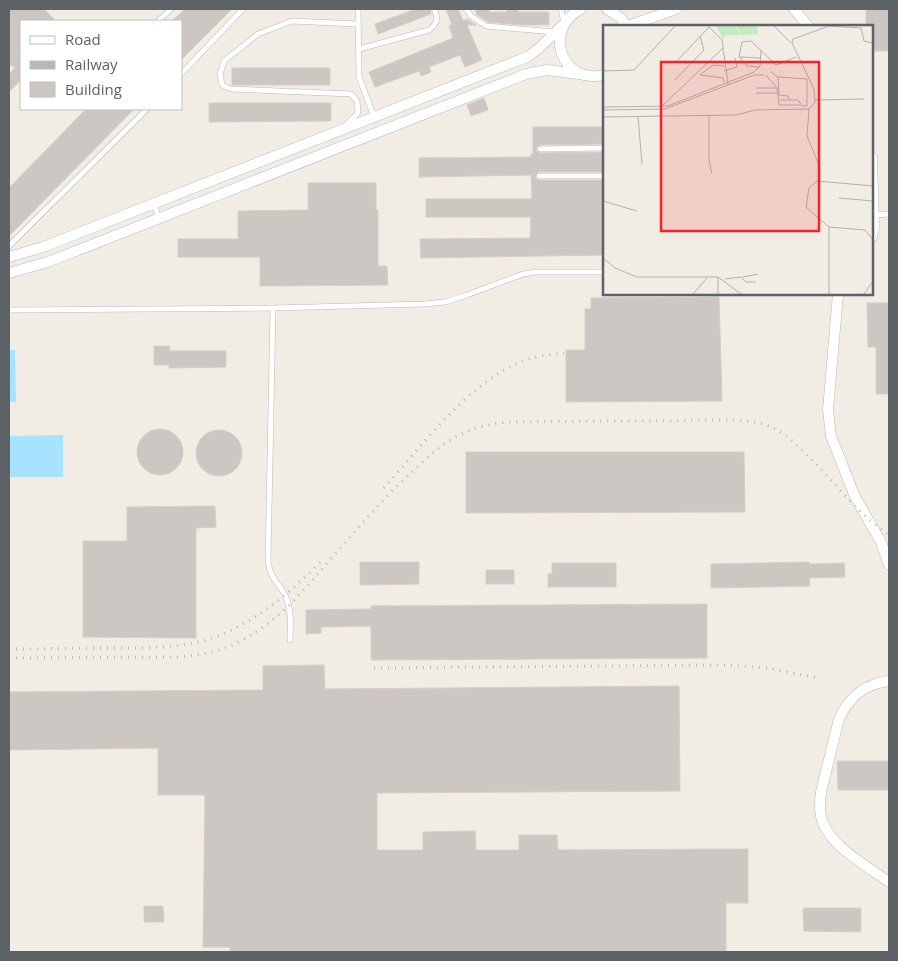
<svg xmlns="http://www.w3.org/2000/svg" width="898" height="961" viewBox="0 0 898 961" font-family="'Open Sans',sans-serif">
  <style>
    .water { fill: #a7e2ff }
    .building { fill: #ccc7c2; stroke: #d6cec3 }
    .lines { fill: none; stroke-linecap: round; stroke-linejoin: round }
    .lane-casing { stroke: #b6b9bd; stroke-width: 6 }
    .street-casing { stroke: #b6b9bd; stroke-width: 11 }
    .lane { stroke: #fff; stroke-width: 5 }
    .street { stroke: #fff; stroke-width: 10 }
    .rail { stroke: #b6b7b8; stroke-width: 3; stroke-dasharray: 1 6; stroke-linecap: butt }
    .inset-road { fill: none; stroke: #b2b1af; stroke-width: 1 }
    .view { fill: #fa2127; fill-opacity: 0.15; stroke: #fa2127; stroke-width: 2.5 }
    .inset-edge { fill: none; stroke: #5d6267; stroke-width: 2.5 }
  </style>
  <rect width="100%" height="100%" fill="#f1ede5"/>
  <g class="water">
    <polygon points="9,350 15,350 16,402 9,402"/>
    <polygon points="63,435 63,477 9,477 9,436"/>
  </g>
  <g class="building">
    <polygon points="9,9 44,9 56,21 21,21 21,80 9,92 9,74 15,68 9,64"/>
    <polygon points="185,9 232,9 181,60 181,21 172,21"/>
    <polygon points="416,9 430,9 431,14 378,34 375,24"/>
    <polygon points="446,9 458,9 463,21 467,19 476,25 467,25 482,60 465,67 460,55 429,67 431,72 421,76 419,71 375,87 369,72 453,38 449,26 452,25"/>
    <polygon points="476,9 489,9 489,12 507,12 507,9 518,9 518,12 549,12 549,25 522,25 488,22 476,14"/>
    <polygon points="866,9 889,9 889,51 872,51 872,26 866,26"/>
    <rect x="232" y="68" width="98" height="17"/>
    <polygon points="484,98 488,110 471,116 467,105"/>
    <polygon points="209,103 331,103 331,121 209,122"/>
    <polygon points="86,109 134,109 9,236 9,188"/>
    <polygon points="533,127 604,127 604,144 540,145 536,149 537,152 540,153 604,152 604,172 539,172 535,176 536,179 539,180 604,180 604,255 421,258 420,239 530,238 531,217 426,217 426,199 532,199 531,175 419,177 419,158 531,157 531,154 533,154"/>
    <polygon points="308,183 376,183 376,210 378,210 378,266 387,266 388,285 260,286 260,257 178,257 178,239 238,239 238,211 308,210"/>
    <polygon points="719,297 722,401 566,402 566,350 585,350 585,309 591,309 591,298"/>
    <polygon points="867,303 889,303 889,394 876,394 876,347 868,347"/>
    <polygon points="154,346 170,346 169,351 226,351 226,367 169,368 169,365 154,365"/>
    <circle cx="160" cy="452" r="23"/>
    <circle cx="219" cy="453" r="23"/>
    <polygon points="466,452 744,452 745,512 466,513"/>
    <polygon points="215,506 216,527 196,528 196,638 83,637 83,541 127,541 127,507"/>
    <polygon points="360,562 419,562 419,584 360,585"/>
    <polygon points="809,562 809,564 844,563 845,577 809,578 810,586 711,588 711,564"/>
    <polygon points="552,563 616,563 616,587 548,587 548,574 552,574"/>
    <rect x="486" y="570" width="28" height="14"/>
    <polygon points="707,604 707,658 371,660 371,626 321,627 321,633 306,634 306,610 371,609 371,606"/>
    <polygon points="324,665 325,689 679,686 680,791 377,793 377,850 423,850 423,832 475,831 476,850 519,850 519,835 557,835 558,850 748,849 748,903 726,903 726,952 230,952 230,947 203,947 205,795 158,795 158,748 9,750 9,692 263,690 263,666"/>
    <polygon points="837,761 889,761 889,790 838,790"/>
    <polygon points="144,906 163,906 164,922 144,922"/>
    <polygon points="803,908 861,908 861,932 804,931"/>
  </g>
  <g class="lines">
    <defs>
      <g id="lane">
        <polyline points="358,9 359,77 374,117"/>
        <polyline points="466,9 471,16 486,26 554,32"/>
        <polyline points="561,9 564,23"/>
        <polyline points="158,21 171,9"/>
        <path d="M359 49 429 30C437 24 439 18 434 9"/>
        <polyline points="181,74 243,9"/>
        <polyline points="347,124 358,113 357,101 351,94 231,89 222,85 220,74 224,61 258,34 292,21 358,24"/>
        <polyline points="540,149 604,148"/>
        <polyline points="539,176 604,176"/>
        <polyline points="154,204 159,218"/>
        <polyline points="874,215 889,214"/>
        <polyline points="9,246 147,109"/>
        <path d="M273 308 268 561C271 583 282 584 287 600 292 612 290 627 290 640"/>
        <polyline points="9,310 273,308 425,304 445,302 464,296 523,274 536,272 604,272"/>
      </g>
      <g id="street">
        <path d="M581 9C542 29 561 85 604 75"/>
        <polyline points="607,9 621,18 626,26"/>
        <polyline points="794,9 808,26"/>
        <polyline points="628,26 676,9"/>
        <polyline points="872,157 874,228 872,237"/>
        <polyline points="9,257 43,247 527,57 537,50 564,24"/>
        <polyline points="9,273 48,262 526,74 547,70 586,75"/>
        <polyline points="838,294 828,410 831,436 855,497 881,542 889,565"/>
        <path d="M889 681C864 684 849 697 839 719L821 792C820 800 819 808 821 816 826 844 867 866 889 882"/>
      </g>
    </defs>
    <use href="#lane" class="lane-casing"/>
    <use href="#street" class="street-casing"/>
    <use href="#lane" class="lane"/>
    <use href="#street" class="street"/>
    <g class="rail">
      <path d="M384 488C423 445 465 386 520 362 533 356 550 355 564 353"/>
      <path d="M9 649C42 649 75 648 108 648 145 648 183 649 218 636 258 620 293 591 322 560"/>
      <path d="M9 658 178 657C202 655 224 651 244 639 278 621 304 591 328 562 355 532 381 500 411 473 428 457 444 441 466 432 479 426 493 424 507 422L731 420C744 421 758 421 769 426 787 434 801 449 814 462 838 487 861 516 889 535"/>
      <polyline points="374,668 727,665 768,668 818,678"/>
    </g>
  </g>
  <g transform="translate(603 25)">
    <rect width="270" height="270" fill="#f1ede5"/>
    <path d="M113 1H133L137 10H122L121 15ZM134 1H154L155 9 138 10Z" fill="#c4eabf"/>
    <path class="inset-road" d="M171 1 188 18M226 1 258 3 261 16 270 18M106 2 119 15 125 59M137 33 144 41 156 42M157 33 136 32 139 17 148 16 173 40M72 38 107 1M173 40 193 32M0 46 31 45 72 1M121 46 134 42 132 33M168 47 175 52 204 54V81H199L195 75H177M163 50 174 63 176 80H197M175 52 176 70 185 71 186 75M72 55 101 25 97 11M121 57 120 53 97 50 110 40 121 41M153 63H174M153 68H174M212 75 261 74M0 82 65 81 151 47 157 41 158 25M58 82 120 23M0 85 62 84 151 50H161M106 91V135L109 149M0 92 133 90 152 85 206 84M35 92 39 139M217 156V143L204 111 206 84 212 77 211 64 189 18 190 14 226 1M236 173 270 176M0 176 34 186M226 202 262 205 270 215M0 233 12 243 34 252H115L138 269M115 252V269M140 252 155 249M122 254 138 252 143 257H153M90 269 104 253M226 269V202L203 182 206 163 214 156 270 161M261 269 270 256"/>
    <path class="view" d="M58 37H216V206H58Z"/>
    <rect width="270" height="270" class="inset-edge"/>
  </g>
  <rect width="898" height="961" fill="none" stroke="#5d6267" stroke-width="20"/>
  <rect x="20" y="20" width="162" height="90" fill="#ffffff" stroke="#bec0c2"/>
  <rect x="30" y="36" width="25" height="8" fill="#ffffff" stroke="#bec0c2"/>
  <text x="65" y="45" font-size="15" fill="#5d6267">Road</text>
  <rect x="30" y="61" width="25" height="8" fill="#b6b7b8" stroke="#bec0c2"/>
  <text x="65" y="70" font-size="15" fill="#5d6267">Railway</text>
  <rect x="30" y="82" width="25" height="15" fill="#ccc7c2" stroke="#bec0c2"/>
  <text x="65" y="95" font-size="15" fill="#5d6267">Building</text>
</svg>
